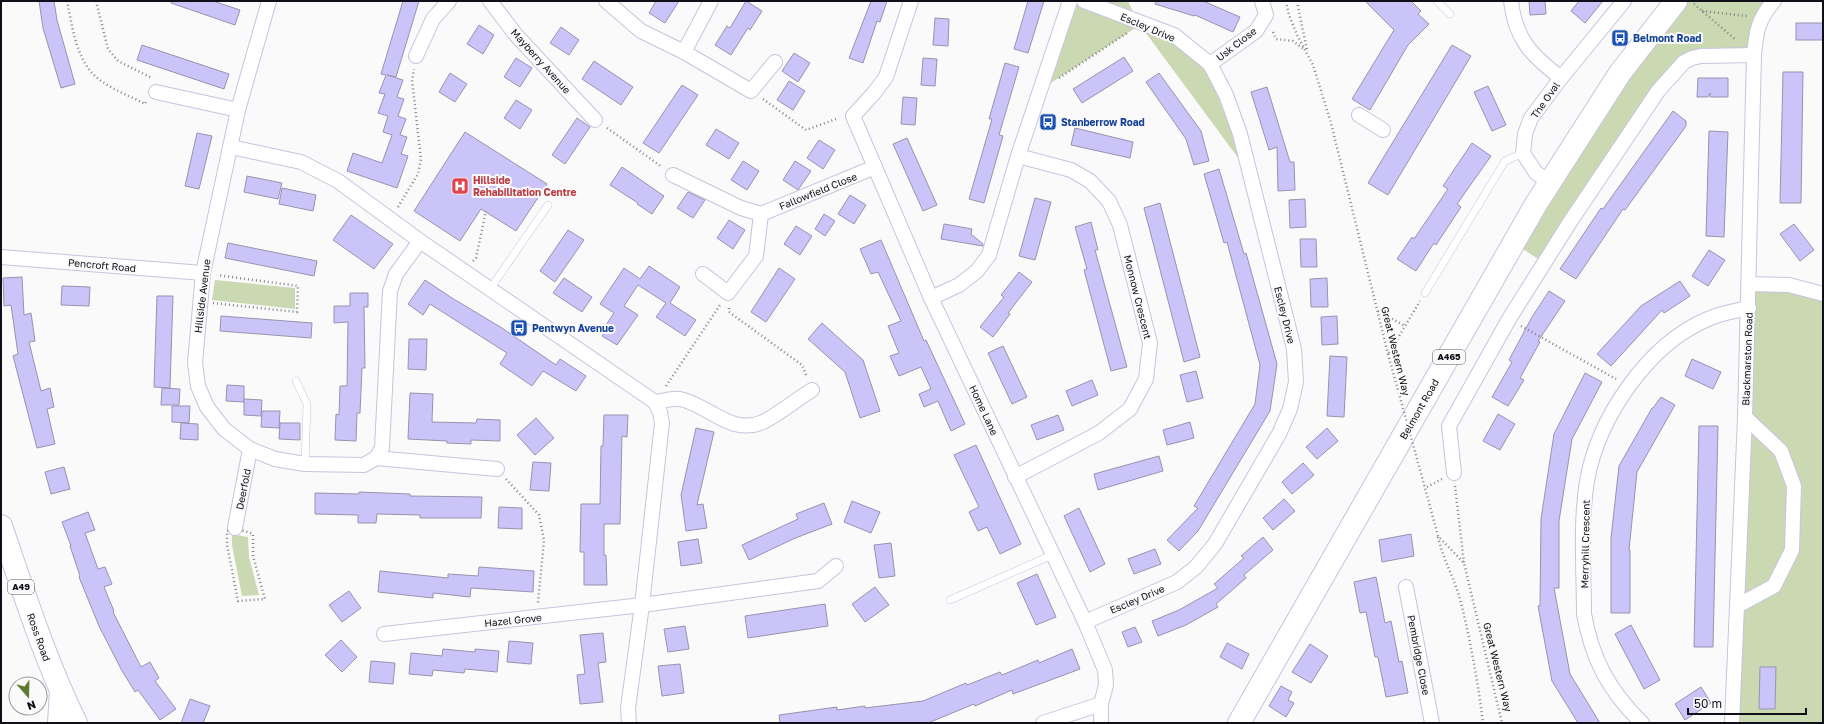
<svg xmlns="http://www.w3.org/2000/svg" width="1824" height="724" viewBox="0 0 1824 724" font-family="'Golos Text',sans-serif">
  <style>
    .green { fill: #cbd9b2 }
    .building { fill: #cbc4f8; stroke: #9793af }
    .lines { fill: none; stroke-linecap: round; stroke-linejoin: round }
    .lane-casing { stroke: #c7c3e0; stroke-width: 8 }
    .street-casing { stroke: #c7c3e0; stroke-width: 16 }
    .secondary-casing { stroke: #c7c3e0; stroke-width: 22 }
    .highway-casing { stroke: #c7c3e0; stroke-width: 24 }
    .path { stroke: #848388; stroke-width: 2.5; stroke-dasharray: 1 3; stroke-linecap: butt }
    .lane { stroke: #fff; stroke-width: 7 }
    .street { stroke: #fff; stroke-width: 14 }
    .secondary { stroke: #fff; stroke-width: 20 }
    .highway { stroke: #fff; stroke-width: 22 }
    .path-bridge { stroke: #848388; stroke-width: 2.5; stroke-dasharray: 1 3; stroke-linecap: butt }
    .labels { text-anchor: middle; stroke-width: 4; stroke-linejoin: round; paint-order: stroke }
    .shield { fill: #fafafa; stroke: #56555c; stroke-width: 1 }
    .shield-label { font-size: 9px; font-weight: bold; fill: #100e18 }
    .street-label { font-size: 10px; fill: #100e18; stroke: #fafafa }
    .transit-label { font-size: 10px; font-weight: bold; fill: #164399; stroke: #fafafa; text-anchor: start }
    .health-label { font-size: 10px; font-weight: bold; fill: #be3a42; stroke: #fafafa; text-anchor: start }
  </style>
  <rect width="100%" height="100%" fill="#fafafa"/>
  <g class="green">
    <polygon points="1070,1 1128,1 1137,21 1210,64 1250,174 1140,25 1040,90"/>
    <polygon points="1676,1 1774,1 1754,55 1684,62 1544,263 1514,243"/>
    <polygon points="215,280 295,288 295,309 212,300"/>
    <polygon points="1749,284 1823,294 1823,723 1732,723"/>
    <polygon points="232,534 248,537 249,557 259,595 242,596 232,545"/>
  </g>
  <g class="building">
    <polygon points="39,1 54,1 57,20 75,84 61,88 43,28"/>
    <polygon points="171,1 213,1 240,10 235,25 171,3"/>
    <polygon points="403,1 419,1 396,77 387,75 403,80 397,97 404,99 398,116 406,119 400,135 407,137 401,154 408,156 397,188 347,171 353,153 382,163 392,135 383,132 388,116 378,113 385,94 379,93 386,75 381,74"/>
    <polygon points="656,1 679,1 665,23 649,13"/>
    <polygon points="746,1 762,11 750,30 748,28 731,55 715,45 727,26 730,28"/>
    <polygon points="871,1 887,1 880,22 877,21 863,63 849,58"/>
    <polygon points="1028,1 1044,1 1028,53 1014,49"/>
    <polygon points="1156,1 1203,1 1240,17 1233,32 1195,15 1194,16 1155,4"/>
    <polygon points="1365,1 1411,1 1421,11 1418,14 1429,24 1408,45 1370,110 1352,99 1394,30"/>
    <polygon points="1529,1 1545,1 1546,14 1530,15"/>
    <polygon points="1579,1 1603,1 1585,23 1571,11"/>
    <polygon points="935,18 949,19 948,46 933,45"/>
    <rect x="1796" y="23" width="27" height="17"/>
    <polygon points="479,25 494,35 483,54 467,44"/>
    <polygon points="561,27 579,40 569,55 550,43"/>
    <polygon points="142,45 229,74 224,89 137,60"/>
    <polygon points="1452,45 1471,56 1388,195 1368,183"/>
    <polygon points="794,53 810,63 798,82 782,71"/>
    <polygon points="1124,57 1133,71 1082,103 1073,89"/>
    <polygon points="516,58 532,68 520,87 504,77"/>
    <polygon points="923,58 937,59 935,86 921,85"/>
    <polygon points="594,61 633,87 621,105 582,79"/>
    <polygon points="1005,63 1019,67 999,135 1003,136 984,203 969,199 992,119 989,119"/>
    <polygon points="1783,72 1803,72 1801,203 1780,203"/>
    <polygon points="450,73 467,84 455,102 439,92"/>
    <polygon points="1159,73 1201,131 1209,161 1194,165 1186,139 1146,82"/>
    <polygon points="1698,78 1728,78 1728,97 1710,97 1710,93 1708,97 1697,97"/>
    <polygon points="789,81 805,91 793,110 777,100"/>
    <polygon points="682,85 698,95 659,153 643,143"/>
    <polygon points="1488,86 1506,125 1492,131 1474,92"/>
    <polygon points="1267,87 1290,162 1294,162 1295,190 1278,191 1277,147 1269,150 1251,92"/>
    <polygon points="903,97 917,98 915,125 901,124"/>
    <polygon points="516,100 532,110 520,129 504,118"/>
    <polygon points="1673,111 1686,121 1686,126 1625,210 1623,209 1576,279 1560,269 1601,208 1603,209"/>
    <polygon points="577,118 590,127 565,164 552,155"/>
    <polygon points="1075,128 1133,142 1130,158 1071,145"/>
    <polygon points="716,129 739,143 729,159 706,145"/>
    <polygon points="1709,131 1728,132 1724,237 1706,236"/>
    <polygon points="465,132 547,184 516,231 481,209 460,241 414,211"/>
    <polygon points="197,133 212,136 199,189 185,186"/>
    <polygon points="907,138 937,205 923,211 893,144"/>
    <polygon points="819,140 835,150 823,169 807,158"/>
    <polygon points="1472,143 1491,156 1457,204 1461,207 1436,245 1434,243 1416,271 1397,259 1412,237 1414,239 1448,189 1443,186"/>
    <polygon points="743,161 759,171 747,190 731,180"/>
    <polygon points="795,161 811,171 798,190 783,180"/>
    <polygon points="622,167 664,196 652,214 637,204 638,203 610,185"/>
    <polygon points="1219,169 1244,254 1246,253 1277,364 1270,411 1198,531 1179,551 1167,540 1198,508 1194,506 1255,404 1260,365 1227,242 1224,243 1204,174"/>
    <polygon points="247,176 282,183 278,199 244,192"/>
    <polygon points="282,188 316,195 313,211 279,204"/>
    <polygon points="688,192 705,200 693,218 677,208"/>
    <polygon points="850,195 866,205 854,224 838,214"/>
    <polygon points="1035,198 1051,202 1035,260 1019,256"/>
    <polygon points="1305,199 1306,227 1290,228 1289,200"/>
    <polygon points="1160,203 1200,357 1184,362 1144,208"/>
    <polygon points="824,214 835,221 825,236 815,229"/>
    <polygon points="351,215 393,244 374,269 333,240"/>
    <polygon points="729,220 745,230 733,249 717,238"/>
    <polygon points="1091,222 1098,250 1095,250 1127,367 1111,371 1084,270 1087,269 1075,227"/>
    <polygon points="944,224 972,229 971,234 983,244 983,246 941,239"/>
    <polygon points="1794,224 1814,250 1800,261 1780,234"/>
    <polygon points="796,226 812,236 800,255 784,244"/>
    <polygon points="568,230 584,240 555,282 540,271"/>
    <polygon points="1300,239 1316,239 1317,267 1301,267"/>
    <polygon points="881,240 924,341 926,340 965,424 951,431 938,401 924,407 919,394 931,389 921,367 899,376 890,356 899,353 888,326 901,321 878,272 871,274 860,249"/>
    <polygon points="228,243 317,261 314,276 225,258"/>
    <polygon points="1709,250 1725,260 1708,286 1692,276"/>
    <polygon points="649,266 680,287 670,303 696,320 685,336 656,317 666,303 638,285 624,306 638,315 617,345 602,336 606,330 604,328 614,313 600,304 624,268 640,279"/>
    <polygon points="779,268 795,279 766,322 751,312"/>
    <polygon points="1019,272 1032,282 1008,313 1010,314 993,337 980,327 1004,297 1001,295"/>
    <polygon points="22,277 24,315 31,313 35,341 29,342 41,391 50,388 54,407 47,409 55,444 37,448 13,356 18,354 11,305 4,306 3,278"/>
    <polygon points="564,278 592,297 582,312 553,293"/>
    <polygon points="1327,278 1328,307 1311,307 1310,279"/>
    <polygon points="425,280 452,298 502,328 556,365 560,359 586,376 576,391 543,371 532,386 500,364 507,353 430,304 423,315 408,304"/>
    <polygon points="1680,281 1690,296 1664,313 1662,310 1611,366 1597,354 1641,306"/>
    <polygon points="62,286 90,287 89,306 61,305"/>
    <polygon points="1549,291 1565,301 1538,341 1540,342 1520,378 1524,380 1508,406 1492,397 1512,362 1509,360 1532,317"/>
    <polygon points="350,293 368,293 368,307 364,307 365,368 362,368 360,413 357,413 356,441 335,440 336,414 339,415 340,386 347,386 348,322 334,323 334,306 350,306"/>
    <polygon points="157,296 173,296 170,388 154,387"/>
    <polygon points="221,316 312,323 311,338 220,331"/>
    <polygon points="1337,316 1338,344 1322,345 1321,317"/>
    <polygon points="822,323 863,360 880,411 860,418 845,372 808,339"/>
    <polygon points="409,339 427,339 426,370 408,369"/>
    <polygon points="1003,346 1027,397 1012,404 988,353"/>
    <polygon points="1330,356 1347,357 1344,417 1327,416"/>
    <polygon points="1692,359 1721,372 1713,389 1685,376"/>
    <polygon points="1196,371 1203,398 1187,402 1180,375"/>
    <polygon points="1585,373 1602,382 1572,439 1559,521 1559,588 1554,588 1570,674 1600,723 1578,723 1552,681 1538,606 1540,606 1541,519 1554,434"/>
    <polygon points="1092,380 1098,395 1072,406 1066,391"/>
    <polygon points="227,385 244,386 244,402 226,401"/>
    <polygon points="162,388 180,389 179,405 161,405"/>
    <polygon points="410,393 433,394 432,422 476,423 477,419 500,420 500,441 471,440 471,444 447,443 447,441 408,439"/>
    <polygon points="1661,397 1675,405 1637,472 1629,550 1630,550 1630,613 1611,613 1611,538 1619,466 1652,408 1653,408"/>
    <polygon points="244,399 262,400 261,416 244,415"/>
    <polygon points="172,406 190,406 189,423 172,422"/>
    <polygon points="262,411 280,411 279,428 261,427"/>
    <polygon points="1498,414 1515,424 1500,450 1483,441"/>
    <polygon points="604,415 628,415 627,437 622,436 620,524 604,524 604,555 606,555 607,585 584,585 584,552 580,552 581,504 600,504 601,446 603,446"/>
    <polygon points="1058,415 1064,430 1037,440 1031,425"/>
    <polygon points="536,418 554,438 535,455 517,435"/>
    <polygon points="1190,422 1194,438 1167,445 1163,430"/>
    <polygon points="181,423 198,424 198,440 180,439"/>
    <polygon points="280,423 300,423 300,440 279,439"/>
    <polygon points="1699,426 1718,426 1713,647 1694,647"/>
    <polygon points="696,428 714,432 697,505 703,504 707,528 686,531 681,495"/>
    <polygon points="1327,428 1338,441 1317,459 1306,447"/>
    <polygon points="976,445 1021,544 1000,554 987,527 978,531 969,512 979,507 954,455"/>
    <polygon points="1159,456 1163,471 1098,490 1094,474"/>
    <polygon points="533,462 551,463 549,491 530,490"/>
    <polygon points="1303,463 1314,475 1292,494 1282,482"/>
    <polygon points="64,467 70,489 51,494 45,472"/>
    <polygon points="359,492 410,494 410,496 482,497 481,518 420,518 420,515 377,514 376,523 358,523 358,515 315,514 315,493 359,494"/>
    <polygon points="1284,499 1295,511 1273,530 1263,518"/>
    <polygon points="852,501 880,512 871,533 844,522"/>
    <polygon points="824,503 832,524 793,539 749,560 742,545 798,519 796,514"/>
    <polygon points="499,507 522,508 522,529 498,528"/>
    <polygon points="1079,508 1105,564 1090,572 1064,516"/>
    <polygon points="88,512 95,530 85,533 98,569 105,567 112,584 104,587 114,611 113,612 141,667 150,662 159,678 155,681 176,709 160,720 138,690 135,692 121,669 99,626 79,577 80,576 70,546 71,546 62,522"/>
    <polygon points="1411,534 1414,556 1382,562 1379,540"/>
    <polygon points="1263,537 1273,550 1244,575 1246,578 1216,604 1218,607 1186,625 1158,636 1152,621 1179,610 1218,588 1214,584 1244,558 1241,556"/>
    <polygon points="698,539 702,563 681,566 678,542"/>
    <polygon points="891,543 895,576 879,578 874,545"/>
    <polygon points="1155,549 1161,564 1134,574 1128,559"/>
    <polygon points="479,567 534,571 533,592 471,588 470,597 433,593 433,598 378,592 380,571 448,578 448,574 478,576"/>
    <polygon points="1037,574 1056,617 1036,625 1017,583"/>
    <polygon points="1376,577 1385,623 1391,621 1399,662 1402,661 1408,693 1386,697 1378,657 1375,657 1366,612 1360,613 1354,582"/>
    <polygon points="875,587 889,605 865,622 852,604"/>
    <polygon points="349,591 361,608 342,622 329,605"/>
    <polygon points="825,604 828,626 748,638 745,616"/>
    <polygon points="1631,625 1660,680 1644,689 1615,634"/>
    <polygon points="685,626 689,649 668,652 664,629"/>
    <polygon points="1135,627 1142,642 1128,647 1122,632"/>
    <polygon points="603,633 606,662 598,663 603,702 580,704 577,675 585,674 580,635"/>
    <polygon points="341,640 357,657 342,672 325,655"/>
    <polygon points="509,641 533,643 531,664 507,662"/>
    <polygon points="1227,643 1249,654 1242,669 1220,657"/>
    <polygon points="1310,644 1328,656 1311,683 1292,672"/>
    <polygon points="443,649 475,652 475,649 499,651 497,672 465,669 464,673 433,670 432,676 409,674 411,653 442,656"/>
    <polygon points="1072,649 1080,669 1013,694 1012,690 975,706 974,704 928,723 780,723 779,715 837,707 837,710 865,706 865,708 923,701 966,683 967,685 1000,672 1002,675 1038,660 1039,663"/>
    <polygon points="371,661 395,663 393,684 369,682"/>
    <polygon points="680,664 684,693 662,696 658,666"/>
    <polygon points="1760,667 1776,667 1775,709 1759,709"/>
    <polygon points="1281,686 1292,692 1288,700 1294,703 1286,717 1269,706"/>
    <polygon points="1701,687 1711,703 1685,720 1675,704"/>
    <polygon points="190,699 210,706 203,723 181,723"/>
  </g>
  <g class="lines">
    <defs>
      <g id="lane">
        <polyline points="1437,1 1450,14"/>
        <polyline points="490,289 548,205"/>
        <polyline points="1425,293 1505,161 1523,153"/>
        <polyline points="296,381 307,404 305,464"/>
        <polyline points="950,600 1052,555"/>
      </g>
      <g id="street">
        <polyline points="269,1 238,110 203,273 195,363 198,386 207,407 224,429 250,449 275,459 305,464 364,465 376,458 382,448 390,291 396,274 420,241"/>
        <polyline points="490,1 516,35 595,120"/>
        <polyline points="606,1 641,31 684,52 751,91 775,62"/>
        <polyline points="911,1 886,77 874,93 853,116 931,298 1085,622 1105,670 1106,685 1101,704 1101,723"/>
        <polyline points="1084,1 1174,35 1210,64 1226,95 1240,134 1294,349 1296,382 1290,409 1279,434 1215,544 1196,567 1177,582 1085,622"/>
        <path d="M1511 1C1515 39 1532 56 1561 78"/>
        <polyline points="684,52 711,1"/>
        <polyline points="416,56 433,19 449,1"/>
        <polyline points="1210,64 1256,31 1266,15 1262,1"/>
        <polyline points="156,92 238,110"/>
        <polyline points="1359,115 1383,130"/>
        <polyline points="231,147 301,162 338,181 420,241 655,402"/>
        <polyline points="673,175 741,208 761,214 875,167"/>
        <polyline points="1550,182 1536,173 1523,153 1525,134 1531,118 1561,78 1624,1"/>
        <polyline points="1,257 203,273"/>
        <polyline points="703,274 728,293 756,256 761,214"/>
        <polyline points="1749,284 1789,285 1823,294"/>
        <polyline points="931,298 959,285 977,271 989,255 1018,156 1070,1"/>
        <path d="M655 402C663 401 673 398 680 399 709 405 731 436 763 422 779 414 797 399 812 390"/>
        <polyline points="376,458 497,469"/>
        <polyline points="1454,473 1449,426 1509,319 1570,222 1658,91 1684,62 1692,58 1701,56 1754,55"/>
        <polyline points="1015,477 1099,433 1130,409 1146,379 1150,343 1120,225 1109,201 1090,181 1071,170 1018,156"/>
        <polyline points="235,528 250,449"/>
        <polyline points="1406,587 1432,723"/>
        <polyline points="1737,606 1774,586 1792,550 1794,486 1781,451 1745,417"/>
        <polyline points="384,634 642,605 818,581 836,566"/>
        <polyline points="629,723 628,708 642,605 662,423 660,412 655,402"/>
        <polyline points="1043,723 1101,704"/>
        <path d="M1642 723C1609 691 1592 659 1584 614 1584 570 1580 524 1587 481 1598 418 1648 344 1708 319 1721 313 1735 311 1749 308"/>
        <path d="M1732 723 1745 417 1754 55C1756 32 1758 19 1774 1"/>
      </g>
      <polyline id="secondary" points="58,723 60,691"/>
      <g id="highway">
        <path d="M1 526C24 593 45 660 76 723"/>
        <polyline points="1239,723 1536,204 1620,73 1676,1"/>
      </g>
    </defs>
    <use href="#lane" class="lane-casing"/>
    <use href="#street" class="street-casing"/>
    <use href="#secondary" class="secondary-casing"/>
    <use href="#highway" class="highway-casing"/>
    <g class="path">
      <path d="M67 1C72 24 75 54 92 73 105 87 128 95 145 104L146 102"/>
      <polyline points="96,1 108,49 118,61 152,78"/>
      <polyline points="1286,1 1289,15 1297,35 1313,65 1331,123 1388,354"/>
      <polyline points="1298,1 1298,7 1307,50"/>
      <polyline points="1694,4 1736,40"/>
      <polyline points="1702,11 1747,16"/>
      <polyline points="1273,32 1276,39 1293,41 1305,50"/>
      <polyline points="1059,78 1127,33"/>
      <polyline points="763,99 806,130 839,118"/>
      <polyline points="607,128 662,167"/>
      <polyline points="398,207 418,174 421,159 412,80 414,69"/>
      <polyline points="473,261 476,258 486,211"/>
      <polyline points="213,303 297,312 298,286 217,275"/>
      <polyline points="729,308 729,312 802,365 807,377"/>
      <polyline points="1378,311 1405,326"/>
      <polyline points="1521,326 1616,379"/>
      <polyline points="1389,353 1420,301"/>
      <polyline points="666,386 720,305"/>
      <polyline points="506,479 539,515 544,540 538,603"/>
      <polyline points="1442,479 1425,488 1438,536 1464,563 1502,723"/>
      <polyline points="1455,486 1464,563"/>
      <polygon points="235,528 253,534 253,556 265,599 238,601 227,545 227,531"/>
      <path d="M1438 537C1443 559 1454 578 1460 599 1470 638 1478 682 1483 723"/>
    </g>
    <use href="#lane" class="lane"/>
    <use href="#street" class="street"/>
    <use href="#secondary" class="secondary"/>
    <use href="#highway" class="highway"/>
    <polyline class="path-bridge" points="1388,354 1425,488"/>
  </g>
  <defs>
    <symbol id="bus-square" viewBox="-11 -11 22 22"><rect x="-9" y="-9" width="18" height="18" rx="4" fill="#1a4fb4" stroke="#fafafa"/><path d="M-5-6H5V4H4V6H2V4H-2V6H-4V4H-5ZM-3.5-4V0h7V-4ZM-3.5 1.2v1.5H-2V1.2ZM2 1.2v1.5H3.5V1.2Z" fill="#fff"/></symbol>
    <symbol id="hospital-square" viewBox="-11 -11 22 22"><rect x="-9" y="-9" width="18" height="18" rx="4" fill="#e0444e" stroke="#fafafa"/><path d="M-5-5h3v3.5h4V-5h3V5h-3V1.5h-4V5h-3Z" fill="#fff"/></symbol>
  </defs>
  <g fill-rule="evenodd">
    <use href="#bus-square" x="1610" y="28" width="20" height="20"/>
    <use href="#bus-square" x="1038" y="112" width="20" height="20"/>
    <use href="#hospital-square" x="450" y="176" width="20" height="20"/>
    <use href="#bus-square" x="509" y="318" width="20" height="20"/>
  </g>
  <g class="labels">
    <g class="shield">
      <rect x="1433" y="350" width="32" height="14" rx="3"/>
      <rect x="8" y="580" width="26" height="14" rx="3"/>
    </g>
    <g class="shield-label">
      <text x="1449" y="360">A465</text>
      <text x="21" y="590">A49</text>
    </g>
    <g class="street-label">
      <text transform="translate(1148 27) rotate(23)" y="4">Escley Drive</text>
      <text transform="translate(1236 44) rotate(-38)" y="4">Usk Close</text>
      <text transform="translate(541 61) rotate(48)" y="4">Mayberry Avenue</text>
      <text transform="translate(1545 100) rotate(-55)" y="4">The Oval</text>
      <text transform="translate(818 191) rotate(-22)" y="4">Fallowfield Close</text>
      <text transform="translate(102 265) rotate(5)" y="4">Pencroft Road</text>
      <text transform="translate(202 296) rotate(-83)" y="4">Hillside Avenue</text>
      <text transform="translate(1138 297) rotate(76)" y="4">Monnow Crescent</text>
      <text transform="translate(1285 315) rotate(76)" y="4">Escley Drive</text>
      <text transform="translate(1396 351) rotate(76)" y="4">Great Western Way</text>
      <text transform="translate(1747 359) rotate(-88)" y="4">Blackmarston Road</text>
      <text transform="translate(1419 409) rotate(-60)" y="4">Belmont Road</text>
      <text transform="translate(984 410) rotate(65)" y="4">Home Lane</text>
      <text transform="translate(243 489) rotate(-79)" y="4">Deerfold</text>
      <text transform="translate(1585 544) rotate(-89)" y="4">Merryhill Crescent</text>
      <text transform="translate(1137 599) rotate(-23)" y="4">Escley Drive</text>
      <text transform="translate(513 620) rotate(-6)" y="4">Hazel Grove</text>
      <text transform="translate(39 637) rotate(70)" y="4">Ross Road</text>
      <text transform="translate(1419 655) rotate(79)" y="4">Pembridge Close</text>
      <text transform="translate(1498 667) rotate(76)" y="4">Great Western Way</text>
    </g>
    <g class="transit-label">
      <text x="1633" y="42">Belmont Road</text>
      <text x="1061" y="126">Stanberrow Road</text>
      <text x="532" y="332">Pentwyn Avenue</text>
    </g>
    <g class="health-label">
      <text x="473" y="184">Hillside<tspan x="473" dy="12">Rehabilitation Centre</tspan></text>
    </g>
  </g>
  <rect width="1824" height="724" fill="none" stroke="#100e18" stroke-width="4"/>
  <g transform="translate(28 696) rotate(160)"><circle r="19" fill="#fafafa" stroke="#9c9ca0"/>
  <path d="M0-3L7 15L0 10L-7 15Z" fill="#5f7a2e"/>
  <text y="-6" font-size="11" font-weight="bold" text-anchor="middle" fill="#100e18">N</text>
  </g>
  <path d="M1688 708v6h118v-6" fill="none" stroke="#100e18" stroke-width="2"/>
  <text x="1694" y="708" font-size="12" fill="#100e18" stroke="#fafafa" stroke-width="3" paint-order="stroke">50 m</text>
</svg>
